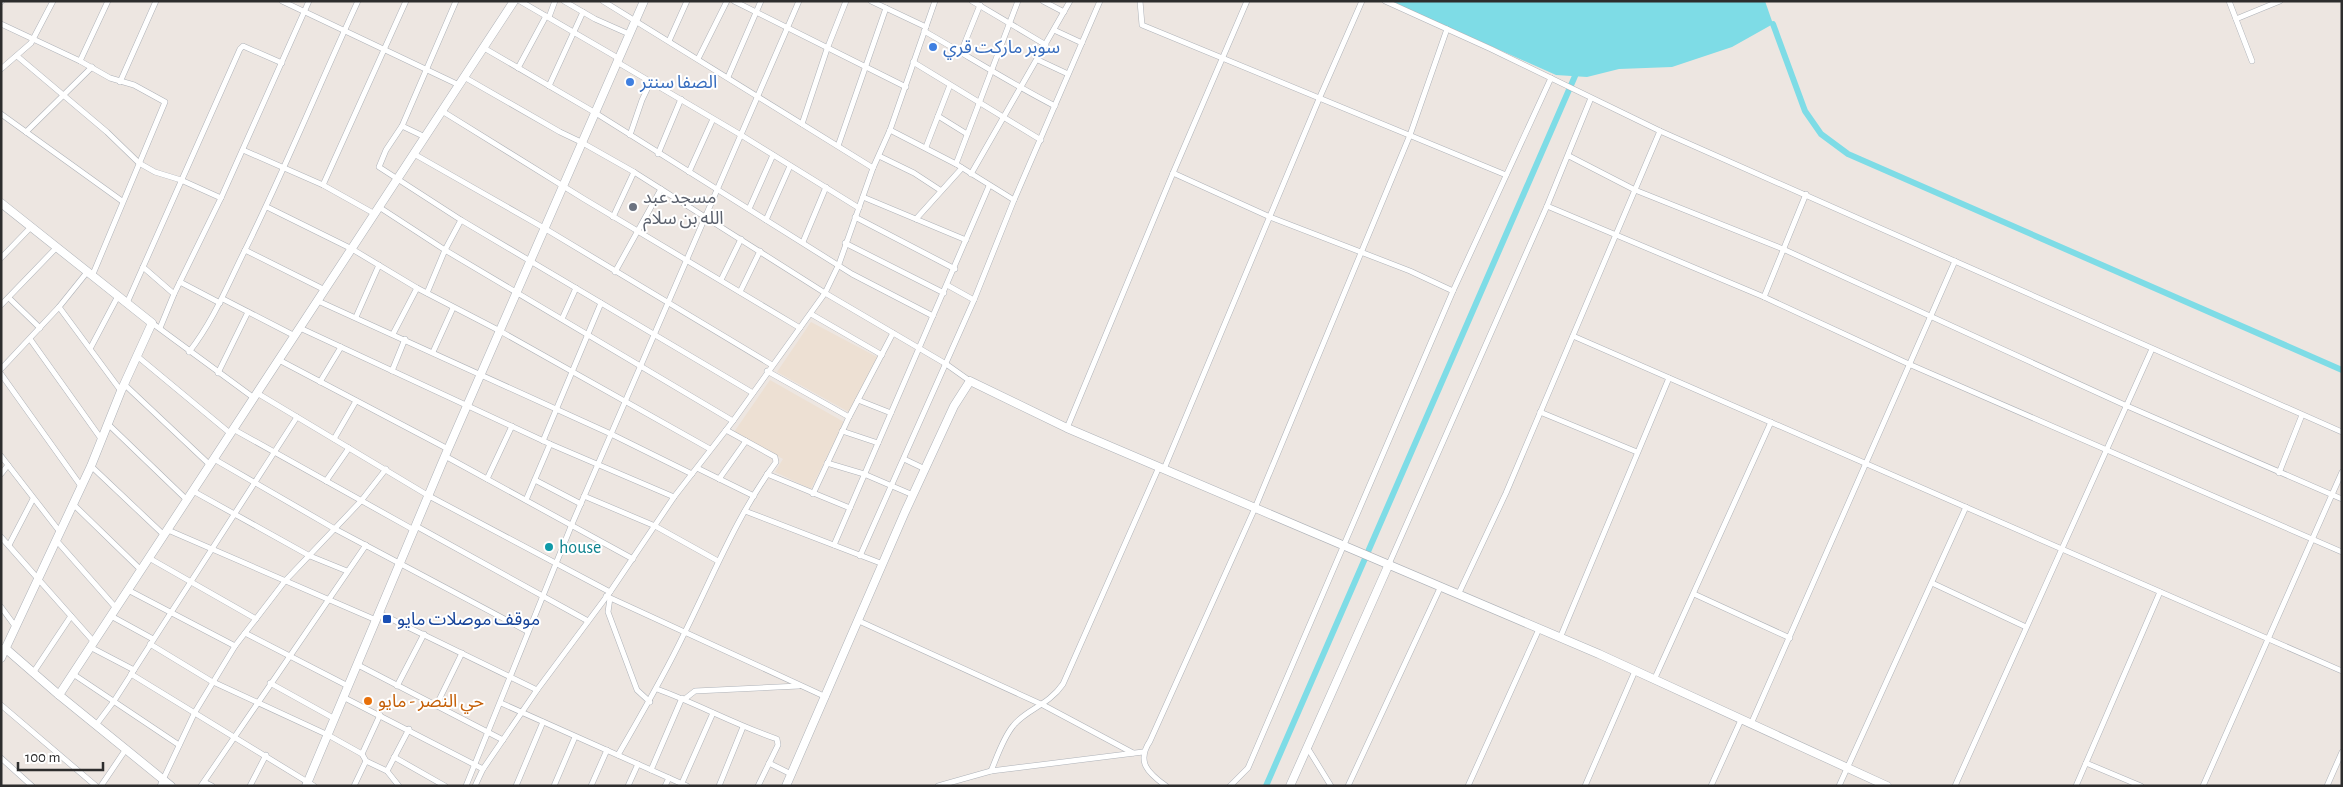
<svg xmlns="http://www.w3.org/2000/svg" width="2343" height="787" viewBox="0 0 2343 787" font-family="'Alegreya Sans','Noto Sans Arabic',sans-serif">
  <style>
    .education { fill: #ede0d3 }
    .water { fill: #7edce6 }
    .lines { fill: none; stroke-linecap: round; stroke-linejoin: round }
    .canal { stroke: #7edce6; stroke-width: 6 }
    .street-casing { stroke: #aeb2b8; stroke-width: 6 }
    .secondary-casing { stroke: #aeb2b8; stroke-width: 9 }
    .street { stroke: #fff; stroke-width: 5 }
    .secondary { stroke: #fff; stroke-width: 8 }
    .shop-dot { fill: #3f7fe0; stroke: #fff; stroke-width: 2 }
    .worship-dot { fill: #6b7280; stroke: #fff; stroke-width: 2 }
    .culture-dot { fill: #0f9aa8; stroke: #fff; stroke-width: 2 }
    .transit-dot { fill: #1a4fb4; stroke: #fff; stroke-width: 2 }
    .food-dot { fill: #e8710a; stroke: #fff; stroke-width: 2 }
    .labels { text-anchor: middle; stroke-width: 4; stroke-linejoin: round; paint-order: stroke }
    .shop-label { font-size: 18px; fill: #366cbe; stroke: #fff; text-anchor: start }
    .worship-label { font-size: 18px; fill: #5b616d; stroke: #fff; text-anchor: start }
    .culture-label { font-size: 18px; fill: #0d838f; stroke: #fff; text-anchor: start }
    .transit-label { font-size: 18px; fill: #164399; stroke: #fff; text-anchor: start }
    .food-label { font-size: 18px; fill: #c56008; stroke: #fff; text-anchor: start }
  </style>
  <rect width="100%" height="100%" fill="#ede6e1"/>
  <g class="education">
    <polygon points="811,322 879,358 849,412 777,372"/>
    <polygon points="770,380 844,422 811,489 775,472 783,459 734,432"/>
  </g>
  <polygon class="water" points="1390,1 1765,1 1773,24 1732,47 1672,67 1619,69 1587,77 1556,75"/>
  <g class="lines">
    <g class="canal">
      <polyline points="1773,24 1805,111 1821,134 1848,154 2342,370"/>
      <polyline points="1266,786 1575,76"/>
    </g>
    <defs>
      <g id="street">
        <polyline points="282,1 459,85"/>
        <polyline points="456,1 402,126 386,150 379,167 461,220 753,393"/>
        <polyline points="520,1 618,58"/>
        <polyline points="564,1 595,19 629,34"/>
        <polyline points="603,1 873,168"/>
        <polyline points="734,1 906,87"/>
        <polyline points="871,1 926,27"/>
        <polyline points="972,1 1046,45"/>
        <polyline points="1043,1 1064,12"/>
        <polyline points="1140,1 1142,25 1506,175"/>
        <polyline points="1385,1 1491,49 1660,131 2342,432"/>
        <polyline points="2229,1 2252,61"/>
        <polyline points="1,2 2,1"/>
        <polyline points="549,17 555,1"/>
        <polyline points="2236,19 2280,1"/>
        <polyline points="1,24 80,61 110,78 134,85 165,102 93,274"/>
        <polyline points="1054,30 1082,43"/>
        <path d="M924 31C968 56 1010 83 1055 106"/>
        <polyline points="669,41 687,1"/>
        <polyline points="484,48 594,112 852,274 933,316"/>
        <polyline points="961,52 980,5"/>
        <polyline points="17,56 107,132 139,163 155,172 181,180 221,198"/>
        <polyline points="698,59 727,1"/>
        <polyline points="1038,60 1068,74"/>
        <polyline points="80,61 108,1"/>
        <polyline points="617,62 741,135 859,208"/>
        <polyline points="913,62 1041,140"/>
        <polyline points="518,68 546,16"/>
        <polyline points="1,69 31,43 53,1"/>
        <polyline points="464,77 560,132 581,142 634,172 825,293 946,364 970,381"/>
        <polyline points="728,77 761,1"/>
        <polyline points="120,82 156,1"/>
        <polyline points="549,86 583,12"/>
        <polyline points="442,111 584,199 800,328"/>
        <polyline points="1,114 122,201"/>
        <polyline points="938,116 967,134"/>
        <polyline points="802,124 827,49 846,1"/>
        <polyline points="402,126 425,137"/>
        <polyline points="890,130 956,164 1014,200"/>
        <polyline points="26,132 92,67"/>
        <polyline points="630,135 642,100 651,81"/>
        <polyline points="838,146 886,8"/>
        <polyline points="926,147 950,85"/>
        <polyline points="243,150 323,185 375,214"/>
        <polyline points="414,154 544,228 772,365"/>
        <polyline points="658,154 681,99"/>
        <polyline points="879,156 914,173 940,190"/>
        <polyline points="1569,156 1635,190 1783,249 2127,406 2342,499"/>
        <polyline points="956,164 1018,1"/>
        <polyline points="689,172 713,119"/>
        <polyline points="1173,173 1270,217 1410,271 1453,291"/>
        <polyline points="971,174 1070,1"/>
        <polyline points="323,185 406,1"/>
        <polyline points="863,197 966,240"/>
        <polyline points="1547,206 1764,297 1911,365 2342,552"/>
        <polyline points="267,207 352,249 417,288 500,331 710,449"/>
        <polyline points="379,207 445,250 733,421"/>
        <polyline points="749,209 773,155"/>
        <polyline points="613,217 634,172"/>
        <polyline points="855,217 955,269"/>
        <polyline points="916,219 962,168"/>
        <polyline points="766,220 790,166"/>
        <polyline points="803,242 826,187"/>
        <polyline points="845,243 944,293"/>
        <polyline points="245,250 325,290"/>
        <polyline points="1,258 31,227"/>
        <polyline points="143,267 174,294"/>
        <polyline points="615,272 661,189"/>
        <polyline points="721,280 741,239"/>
        <polyline points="180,282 220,303"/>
        <polyline points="947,285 974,300"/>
        <polyline points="740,292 760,251"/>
        <polyline points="427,293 445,250 461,220"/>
        <polyline points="1764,297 1806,194"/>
        <polyline points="9,298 40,328"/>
        <polyline points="223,299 295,336"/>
        <polyline points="318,301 611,434 692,474"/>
        <polyline points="127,303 240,49 243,46 282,63"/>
        <polyline points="1,305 57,247"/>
        <polyline points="59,307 121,391"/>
        <polyline points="811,314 882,355"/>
        <polyline points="356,317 379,265"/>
        <polyline points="562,319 576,288"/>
        <polyline points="152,323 254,398"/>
        <polyline points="160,328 174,294 221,198 309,1"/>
        <polyline points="300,328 550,444 674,497"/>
        <polyline points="393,334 417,288"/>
        <polyline points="1573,336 2342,671"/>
        <polyline points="30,339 102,440"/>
        <polyline points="91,347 118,296"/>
        <path d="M189 352C214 320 228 284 246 248 286 167 320 83 358 1"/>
        <polyline points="433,352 453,308"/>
        <polyline points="137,356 231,434"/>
        <polyline points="279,360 448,449"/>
        <polyline points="1,369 59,307 88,271"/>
        <polyline points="392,371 405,339"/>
        <polyline points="767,371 849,417"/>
        <polyline points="218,373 248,312"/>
        <polyline points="1,374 81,486"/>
        <polyline points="320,382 341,347"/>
        <polyline points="124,384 210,465"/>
        <polyline points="257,393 429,496 610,592"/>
        <polyline points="858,400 891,413"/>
        <polyline points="1540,412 1637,452"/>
        <polyline points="108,424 187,500"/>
        <polyline points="1067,428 1173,173 1247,1"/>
        <polyline points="233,429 414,530"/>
        <polyline points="842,431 878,443"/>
        <polyline points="334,439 356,401"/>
        <polyline points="543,441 601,303"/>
        <polyline points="1,456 60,532"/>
        <polyline points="445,456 633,559"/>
        <polyline points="214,459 335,529 527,631"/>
        <polyline points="904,459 925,469"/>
        <polyline points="827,463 864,474 913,495"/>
        <polyline points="91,466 164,535"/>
        <polyline points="697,468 754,496"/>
        <polyline points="1164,469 1319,99 1362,1"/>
        <polyline points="2279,473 2302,415"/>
        <polyline points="1,474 8,465"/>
        <polyline points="767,474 850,508"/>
        <polyline points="487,479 512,426"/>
        <polyline points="719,479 746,441"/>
        <polyline points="535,480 581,504"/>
        <polyline points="326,481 349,448"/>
        <polyline points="193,491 310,556 347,571"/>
        <polyline points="813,494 849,417 893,333"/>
        <polyline points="584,496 655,526 718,561"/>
        <polyline points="526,500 550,444"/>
        <polyline points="73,504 141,570"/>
        <polyline points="745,511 883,564"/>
        <polyline points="416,526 588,621"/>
        <polyline points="168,530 376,620"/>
        <polyline points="1,537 94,642"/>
        <polyline points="56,540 116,608"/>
        <polyline points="9,545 33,499"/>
        <polyline points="834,545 989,186"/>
        <polyline points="860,556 974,300 1014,200 1100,1"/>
        <polyline points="149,558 256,619"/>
        <polyline points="1389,564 1547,206 1591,98"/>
        <polyline points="1932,583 2026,627"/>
        <polyline points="128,590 235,646"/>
        <polyline points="1694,594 1790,638"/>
        <polyline points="1458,595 1506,493 1660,131"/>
        <polyline points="606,596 826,697"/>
        <polyline points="610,598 608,612 637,690 650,702"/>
        <polyline points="1,607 15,626"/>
        <polyline points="379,613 537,690"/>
        <polyline points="111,616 153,639"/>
        <polyline points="859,621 1043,705 1133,753"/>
        <polyline points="245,633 348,686"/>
        <polyline points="1560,638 1669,378"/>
        <polyline points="150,644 211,681 328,735 362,754 366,761 387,771 399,786"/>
        <polyline points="90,647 134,670"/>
        <polyline points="358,665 503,740"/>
        <polyline points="33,673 71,616"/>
        <polyline points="73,674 179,745"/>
        <polyline points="131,674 314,786"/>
        <polyline points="1654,680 1771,422"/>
        <polyline points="270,683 335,719"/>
        <polyline points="397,686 424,634"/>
        <path d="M657 689C698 704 736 725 777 739L778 745 758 786"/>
        <polyline points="343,697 483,769"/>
        <polyline points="686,698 695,691 799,686"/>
        <polyline points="501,703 687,786"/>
        <polyline points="1,705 96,786"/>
        <polyline points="436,706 462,653"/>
        <polyline points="1751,724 1955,261"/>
        <polyline points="96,725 114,701 297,417"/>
        <polyline points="1307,747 1331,786"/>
        <polyline points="362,754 380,715"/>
        <path d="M618 755C641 715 664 676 684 634 713 576 737 515 776 462L775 457 726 430"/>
        <polyline points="394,757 445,786"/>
        <polyline points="1,758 32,786"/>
        <polyline points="769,763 791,774"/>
        <polyline points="2086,763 2141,786"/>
        <polyline points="651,770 682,698"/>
        <polyline points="387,771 409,729"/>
        <path d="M991 771C997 757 1003 738 1013 726 1026 709 1048 706 1063 684L1159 467"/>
        <polyline points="204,782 212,786"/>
        <polyline points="682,783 713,713"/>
        <polyline points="101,786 126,749"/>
        <polyline points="160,786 195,712 235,646 285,581 361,501 386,469"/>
        <polyline points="201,786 366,545"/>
        <polyline points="250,786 266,755"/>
        <polyline points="354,786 366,761"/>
        <polyline points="466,786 572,524 799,1"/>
        <polyline points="475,786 483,769 537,690 610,592 674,497 733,421 825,293 839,264 873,168 890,130 935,1"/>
        <polyline points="516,786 543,722"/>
        <polyline points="554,786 575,737"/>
        <polyline points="591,786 607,750"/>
        <polyline points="628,786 638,764"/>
        <polyline points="665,786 669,778"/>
        <polyline points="719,786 743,727"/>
        <polyline points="938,786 991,771 1143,752"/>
        <path d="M1166 786C1148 773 1136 762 1150 741L1255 508 1410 135 1447 29"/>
        <polyline points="1230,786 1248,768 1453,291 1551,78"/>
        <polyline points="1348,786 1441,586"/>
        <polyline points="1468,786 1539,629"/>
        <polyline points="1585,786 1635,671"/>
        <polyline points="1711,786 1741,720"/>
        <polyline points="1839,786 1966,507"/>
        <polyline points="1955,786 2152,349"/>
        <polyline points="2076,786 2160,592"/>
        <polyline points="2203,786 2342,472"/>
        <polyline points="2327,786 2342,752"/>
      </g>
      <g id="secondary">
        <polyline points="1,203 152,323 121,391 91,466 1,658"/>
        <polyline points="5,648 59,695 171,786"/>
        <polyline points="59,695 514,1"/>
        <polyline points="306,786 445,456 644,1"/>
        <polyline points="786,786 905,512 954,406 970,381 1067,428 1599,654 1887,786"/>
        <polyline points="1290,786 1389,564"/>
      </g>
    </defs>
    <use href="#street" class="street-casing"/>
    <use href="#secondary" class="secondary-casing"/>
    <use href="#street" class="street"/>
    <use href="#secondary" class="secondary"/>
  </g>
  <g class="shop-dot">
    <circle cx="933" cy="47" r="5"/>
    <circle cx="630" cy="82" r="5"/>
  </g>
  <circle class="worship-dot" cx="633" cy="207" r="5"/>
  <circle class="culture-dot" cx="549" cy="547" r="5"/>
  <rect class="transit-dot" x="382" y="614" width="10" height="10" rx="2.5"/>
  <circle class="food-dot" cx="368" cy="701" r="5"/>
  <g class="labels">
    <g class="shop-label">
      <text x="943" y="53">سوبر ماركت قري</text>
      <text x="640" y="88">الصفا سنتر</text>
    </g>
    <g class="worship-label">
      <text x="643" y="203">مسجد عبد<tspan x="643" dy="21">الله بن سلام</tspan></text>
    </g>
    <g class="culture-label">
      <text x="559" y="553">house</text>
    </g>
    <g class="transit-label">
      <text x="397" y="625">موقف موصلات مايو</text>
    </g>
    <g class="food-label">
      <text x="378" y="707">حي النصر - مايو</text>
    </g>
  </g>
  <rect width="2343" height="787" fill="none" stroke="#2d2d2d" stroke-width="5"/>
  <path d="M18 762v8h85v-8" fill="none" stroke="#2d2d2d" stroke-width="2.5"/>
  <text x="25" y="762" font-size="15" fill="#2d2d2d" stroke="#ffffff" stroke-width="4" paint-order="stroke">100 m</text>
</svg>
